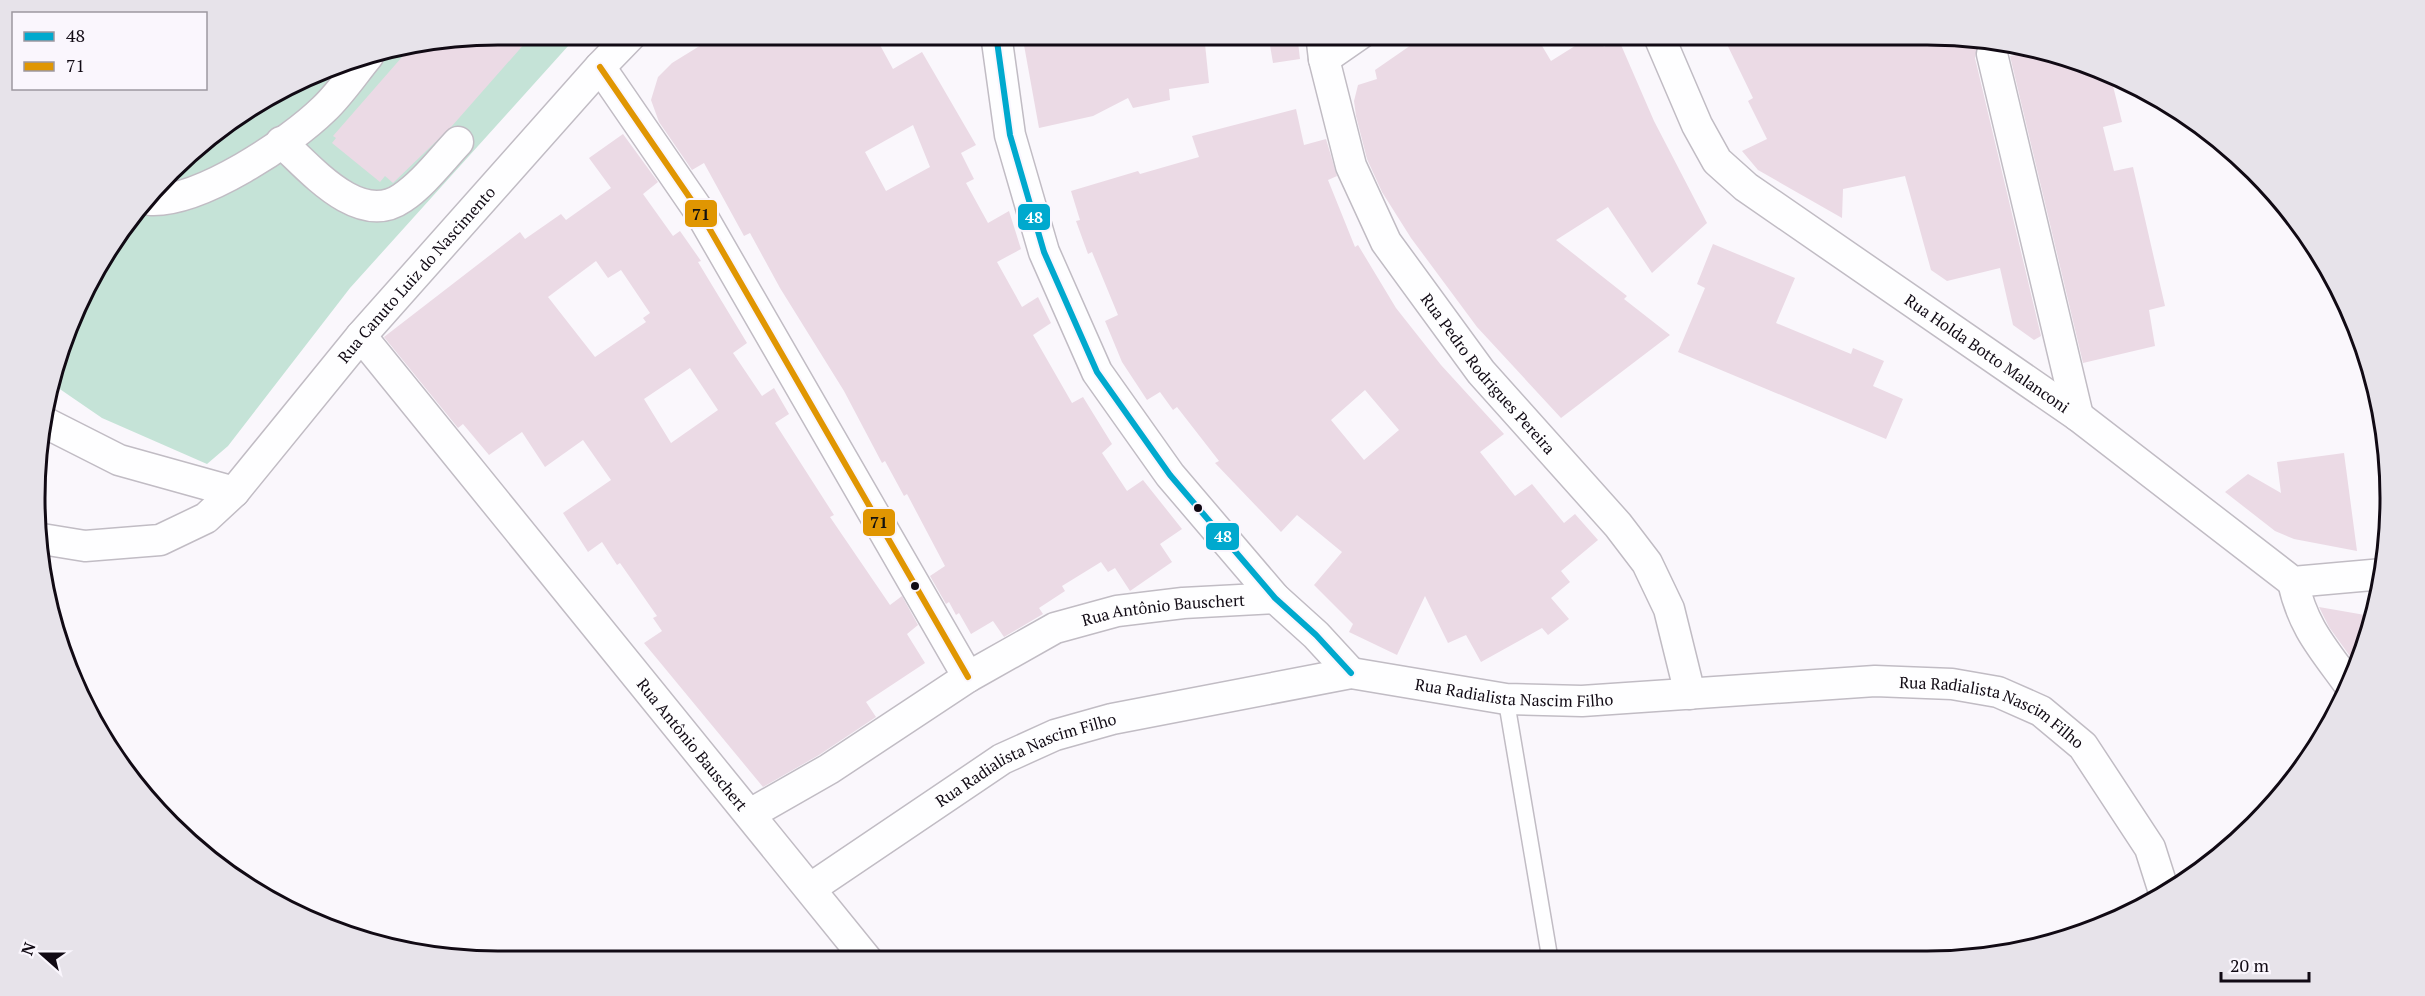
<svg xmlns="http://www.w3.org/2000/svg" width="2425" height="996" viewBox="0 0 2425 996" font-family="'PT Serif',serif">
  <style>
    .green { fill: #c5e3d7 }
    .building { fill: #ebdae5; fill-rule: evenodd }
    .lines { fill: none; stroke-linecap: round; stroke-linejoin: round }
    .lane-casing { stroke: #c1bcc4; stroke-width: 18 }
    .street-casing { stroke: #c1bcc4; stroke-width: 33 }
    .lane { stroke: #fefeff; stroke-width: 15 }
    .street { stroke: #fefeff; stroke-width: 30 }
    .bus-1-casing { stroke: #faf6fd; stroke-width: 10 }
    .bus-2-casing { stroke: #faf6fd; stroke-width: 10 }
    .bus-1 { stroke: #00a9ce; stroke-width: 6 }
    .bus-2 { stroke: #e09602; stroke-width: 6 }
    .bus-dot { fill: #110a14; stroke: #faf6fd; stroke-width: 2 }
    .labels { text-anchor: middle; stroke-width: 6; stroke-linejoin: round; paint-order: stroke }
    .street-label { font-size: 16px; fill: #110a14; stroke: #faf6fd }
    .rim { fill: none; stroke: #110a14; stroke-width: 3 }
    .line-badge { stroke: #faf6fd; stroke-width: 2 }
    .badge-label { font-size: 16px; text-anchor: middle; font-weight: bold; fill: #fff }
    .pale-badge-label { font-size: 16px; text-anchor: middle; font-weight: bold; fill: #111 }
  </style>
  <rect width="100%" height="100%" fill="#faf7fc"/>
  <polygon class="green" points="498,35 578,35 350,288 228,446 207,464 102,418 51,383 59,349 96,267 193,149 267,96 349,59"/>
  <g class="building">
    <polygon points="498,34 533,34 452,126 393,183 385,176 380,182 332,143 336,138 333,136 409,49"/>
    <path d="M719 34H874L893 69 922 52 976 145 961 153 974 179 966 183 988 223 1009 211 1021 249 997 262 1022 307 1038 297 1051 323 1033 335 1072 403 1083 397 1112 444 1102 453 1127 491 1143 480 1182 529 1160 544 1172 562 1130 591 1115 568 1108 572 1101 562 1062 586 1065 591 1039 608 1043 614 1004 637 993 621 971 634 959 613 956 615 949 602 946 604 930 576 945 566 907 494 904 496 885 461 882 463 844 391 780 288 750 233 744 236 704 163 692 170 659 122 651 100 658 77 672 63ZM913 125 930 167 886 191 865 152Z"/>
    <polygon points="1022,34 1204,34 1209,83 1169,89 1170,100 1133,108 1128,98 1093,116 1039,128"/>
    <polygon points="1268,34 1297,34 1300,59 1273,63"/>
    <polygon points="1427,34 1535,34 1551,61 1594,34 1604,47 1618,38 1654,121 1707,223 1652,273 1608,207 1556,240 1627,296 1624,299 1670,335 1561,418 1477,327 1457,300 1411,238 1382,192 1367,159 1356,116 1354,101 1358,85 1377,79 1375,70"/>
    <polygon points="1722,34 1927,34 1978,43 1975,58 2041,336 2034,340 2013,325 2000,268 1947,281 1931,270 1905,176 1843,189 1842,218 1758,170 1742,151 1767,139 1748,101 1753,98"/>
    <polygon points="2031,52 2076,59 2110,74 2122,122 2103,127 2114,171 2133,167 2165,306 2149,310 2155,346 2083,363 2010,56"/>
    <path d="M1296 109 1304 145 1326 139 1337 176 1328 180 1355 247 1358 245 1396 308 1441 365 1504 434 1480 452 1515 496 1532 484 1564 523 1575 514 1598 540 1561 571 1570 582 1551 598 1569 619 1548 635 1542 628 1481 662 1466 635 1448 643 1425 596 1397 655 1349 632 1353 624 1314 585 1342 552 1297 515 1281 532 1215 463 1219 461 1177 407 1173 410 1160 392 1147 400 1122 362 1105 321 1118 315 1092 252 1088 254 1076 221 1080 220 1071 191 1138 171 1140 174 1199 157 1192 136ZM1365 390 1399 430 1364 460 1331 420Z"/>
    <path d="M623 134 658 182 643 194 673 236 680 231 701 261 698 262 747 343 733 353 762 396 774 388 789 414 775 423 834 515 830 517 890 605 902 596 918 625 907 634 925 663 866 702 876 717 819 755 763 787 644 643 662 631 653 618 657 616 620 563 617 565 602 542 588 552 563 513 611 480 583 440 545 467 522 432 489 455 463 424 458 428 384 337 520 232 525 239 561 214 566 220 611 188 589 158ZM596 261 608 278 621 270 650 313 643 318 646 322 595 357 548 297ZM690 368 718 410 671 443 644 399Z"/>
    <polygon points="1713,244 1795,278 1776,323 1851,354 1853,348 1884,361 1873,386 1903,399 1886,439 1678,352 1705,288 1697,284"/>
    <polygon points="2344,453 2357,551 2294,539 2275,531 2225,492 2248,474 2281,493 2277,462"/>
    <polygon points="2319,607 2365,615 2368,637 2357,666 2329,627"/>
  </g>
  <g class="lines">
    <defs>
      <polyline id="lane" points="1506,699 1550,959"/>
      <g id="street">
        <polyline points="996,34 1010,135 1044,252 1097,372 1170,475 1275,598 1316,635 1351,673"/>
        <path id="s1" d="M1321 34 1324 59 1351 166 1386 242 1481 372 1618 525 1647 563 1669 609 1690 694"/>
        <path id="s2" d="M1658 34 1697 125 1717 161 1746 187 2078 416 2293 582 2383 574"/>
        <polyline points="1992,54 2078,416"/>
        <polyline points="1324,59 1360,34"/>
        <polyline points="600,67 701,214 968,677"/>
        <path d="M281 142C310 168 359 228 402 198 423 184 441 160 458 142"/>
        <path d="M151 200C201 202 289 143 324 109 340 94 354 73 368 56"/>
        <path id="s3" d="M361 336 868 961"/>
        <polyline points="42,421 119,460 234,492"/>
        <path id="s4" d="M42 539 85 546 160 540 206 518 234 492 361 336 600 67 632 34"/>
        <path d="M2293 582C2303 627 2322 647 2348 683"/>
        <path id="s5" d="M750 814 829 769 968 677 1055 628 1117 611 1183 603 1275 598"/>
        <path id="s6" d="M811 888 1002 759 1055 735 1112 719 1351 673 1506 699 1582 701 1875 681 1952 684 1998 692 2041 711 2083 746 2150 848 2164 892"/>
      </g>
    </defs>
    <use href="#lane" class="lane-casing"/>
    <use href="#street" class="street-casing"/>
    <use href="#lane" class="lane"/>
    <use href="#street" class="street"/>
    <defs>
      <polyline id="bus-1" points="996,34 1010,135 1044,252 1097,372 1170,475 1275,598 1316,635 1351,673"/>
      <polyline id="bus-2" points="600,67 701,214 968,677"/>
    </defs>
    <use href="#bus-1" class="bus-1-casing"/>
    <use href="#bus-2" class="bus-2-casing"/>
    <use href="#bus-1" class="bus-1"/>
    <use href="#bus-2" class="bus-2"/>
  </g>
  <g class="bus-dot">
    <circle cx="1198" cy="508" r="5"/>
    <circle cx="915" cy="586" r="5"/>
  </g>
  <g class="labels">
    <g class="street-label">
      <text dy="6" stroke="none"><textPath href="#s4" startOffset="492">Rua Canuto Luiz do Nascimento</textPath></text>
      <text dy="6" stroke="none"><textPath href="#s2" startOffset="472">Rua Holda Botto Malanconi</textPath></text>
      <text dy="6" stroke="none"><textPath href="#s1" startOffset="386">Rua Pedro Rodrigues Pereira</textPath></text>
      <text dy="6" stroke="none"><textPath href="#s5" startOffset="468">Rua Antônio Bauschert</textPath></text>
      <text dy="6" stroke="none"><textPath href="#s6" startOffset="756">Rua Radialista Nascim Filho</textPath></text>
      <text dy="6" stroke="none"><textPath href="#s6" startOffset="1242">Rua Radialista Nascim Filho</textPath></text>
      <text dy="6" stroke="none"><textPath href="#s3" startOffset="526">Rua Antônio Bauschert</textPath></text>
      <text dy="6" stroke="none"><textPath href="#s6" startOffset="252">Rua Radialista Nascim Filho</textPath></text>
    </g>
  </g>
  <path d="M0 0H2425V996H0ZM498 45H1927A453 453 0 0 1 2380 498V498A453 453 0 0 1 1927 951H498A453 453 0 0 1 45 498V498A453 453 0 0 1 498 45Z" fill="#e7e3ea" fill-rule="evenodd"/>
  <path class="rim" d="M498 45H1927A453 453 0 0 1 2380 498V498A453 453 0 0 1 1927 951H498A453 453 0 0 1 45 498V498A453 453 0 0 1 498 45Z"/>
  <g class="line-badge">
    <rect x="684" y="199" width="34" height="29" rx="6" fill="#e09602"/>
    <rect x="1017" y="203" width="34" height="28" rx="6" fill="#00a9ce"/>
    <rect x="862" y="508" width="34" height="29" rx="6" fill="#e09602"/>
    <rect x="1205" y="522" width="35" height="29" rx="6" fill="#00a9ce"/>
  </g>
  <g class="badge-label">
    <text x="1034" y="223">48</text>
    <text x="1223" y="542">48</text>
  </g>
  <g class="pale-badge-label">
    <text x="701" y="220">71</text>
    <text x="879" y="528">71</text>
  </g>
  <rect x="12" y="12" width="195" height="78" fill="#faf6fd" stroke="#9d98a0" stroke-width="1.5"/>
  <rect x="24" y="32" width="30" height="9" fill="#00a9ce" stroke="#9d98a0" stroke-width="1.5"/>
  <text x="66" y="42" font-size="18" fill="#110a14">48</text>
  <rect x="24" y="62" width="30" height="9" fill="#e09602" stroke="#9d98a0" stroke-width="1.5"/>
  <text x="66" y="72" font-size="18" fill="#110a14">71</text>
  <g transform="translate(42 954) rotate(291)" stroke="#faf6fd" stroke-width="4.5" paint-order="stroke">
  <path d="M0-4.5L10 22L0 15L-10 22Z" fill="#110a14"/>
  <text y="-9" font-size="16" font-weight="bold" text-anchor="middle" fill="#110a14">N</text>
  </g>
  <path d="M2221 972v9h88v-9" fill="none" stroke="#110a14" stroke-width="3"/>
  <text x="2230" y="972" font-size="18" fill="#110a14" stroke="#faf6fd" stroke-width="4.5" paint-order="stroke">20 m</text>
</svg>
